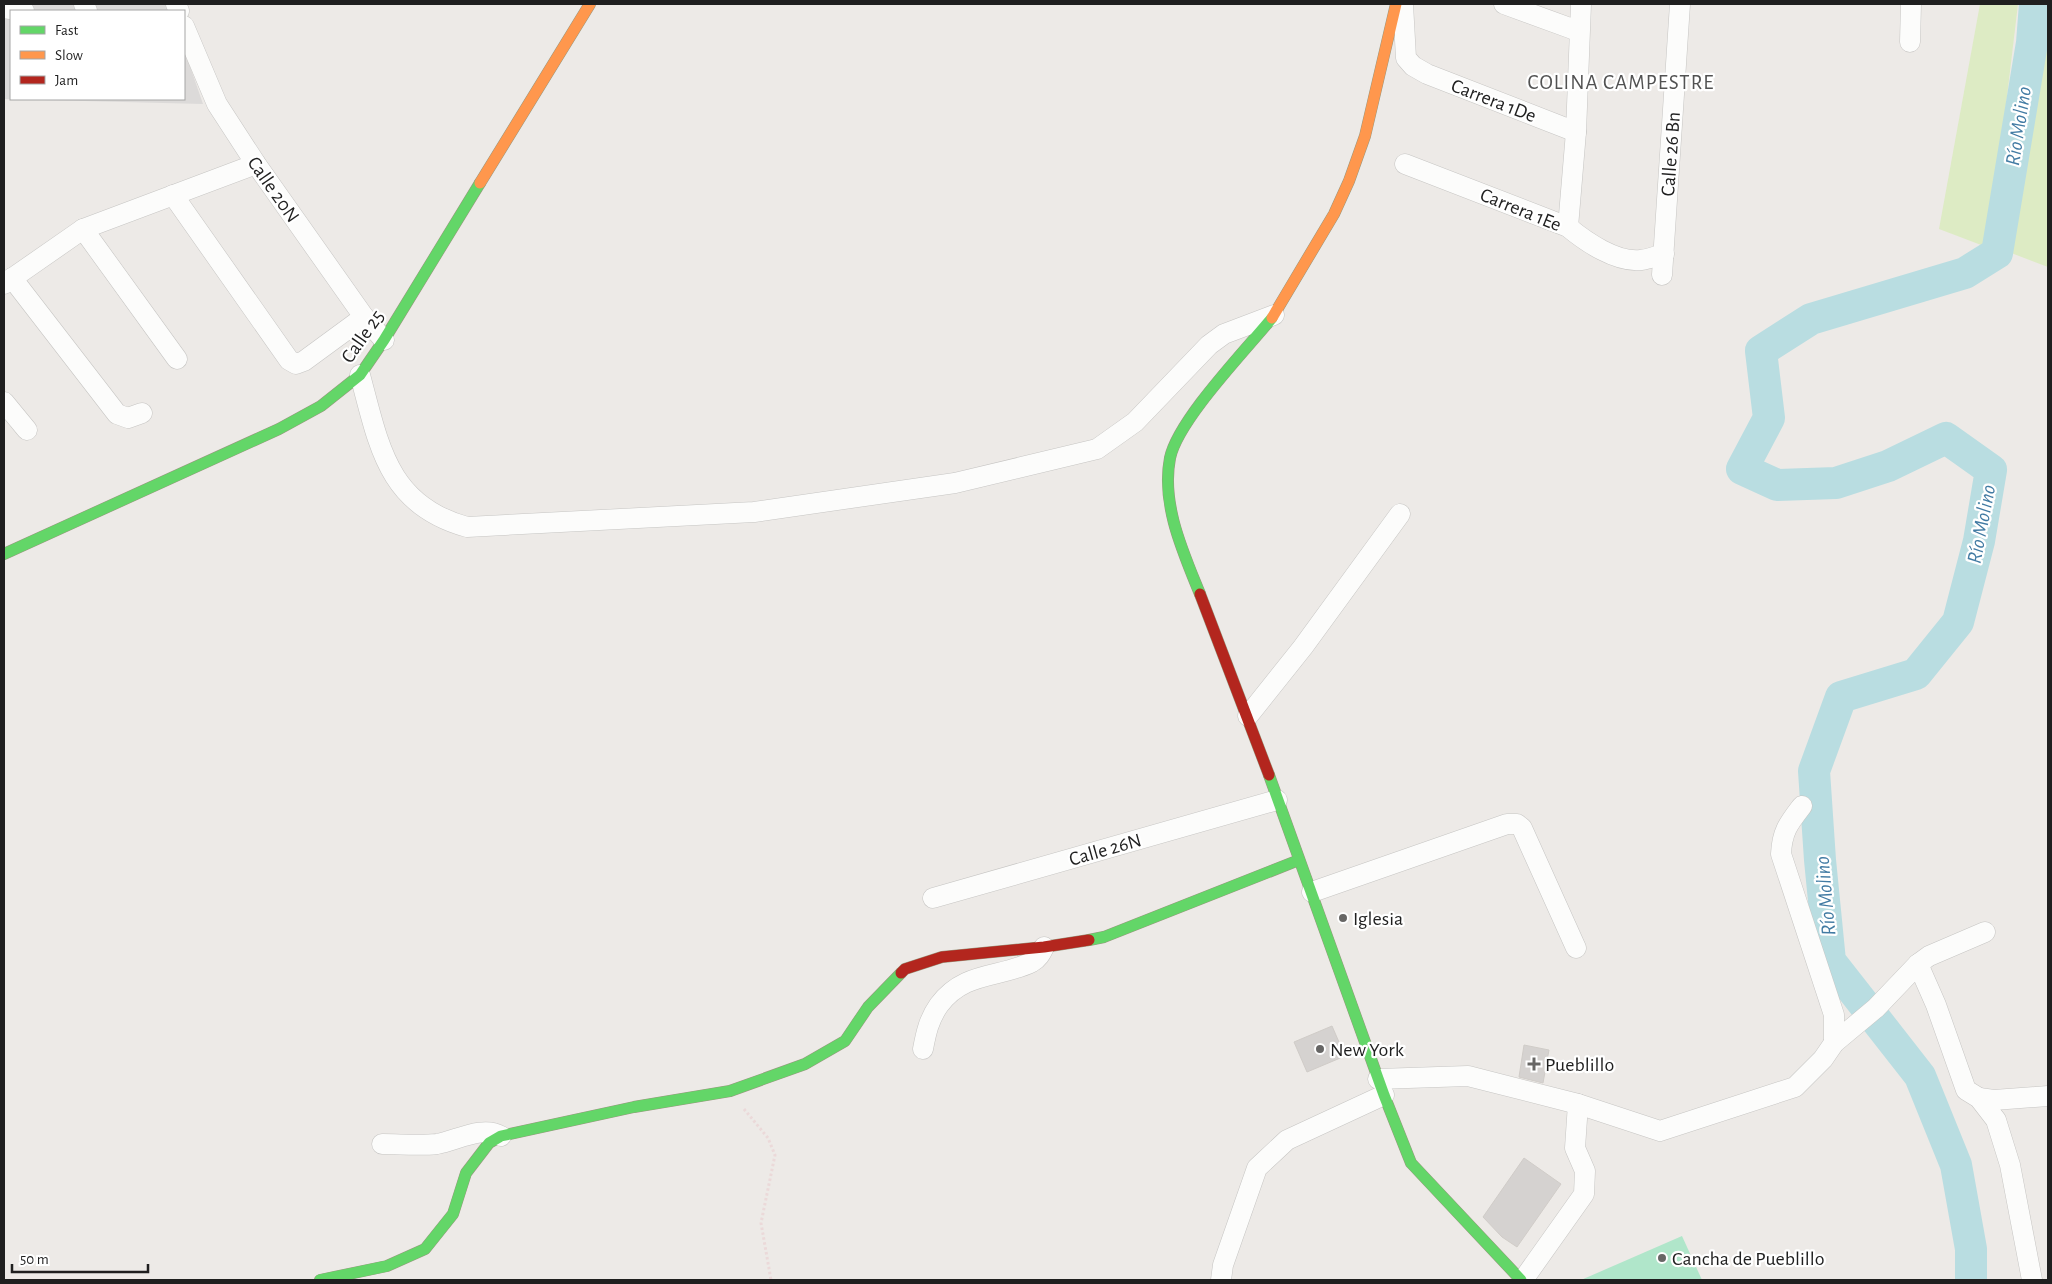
<svg xmlns="http://www.w3.org/2000/svg" width="2052" height="1284" viewBox="0 0 2052 1284" font-family="'Alegreya Sans',sans-serif">
  <style>
    .residential { fill: #dcdad9 }
    .grass { fill: #ddebc4 }
    .pitch { fill: #b0e6ca }
    .lines { fill: none; stroke-linecap: round; stroke-linejoin: round }
    .river { stroke: #b9dde1; stroke-width: 32 }
    .building { fill: #d5d2d0; stroke: #d0ccc8 }
    .street-casing { stroke: #c6c5c3; stroke-width: 21 }
    .fast-casing { stroke: #98977e; stroke-width: 12 }
    .slow-casing { stroke: #98977e; stroke-width: 12 }
    .jam-casing { stroke: #98977e; stroke-width: 12 }
    .path { stroke: #ebd9d9; stroke-width: 3; stroke-dasharray: 2.5 2.5; stroke-linecap: butt }
    .street { stroke: #fcfcfb; stroke-width: 20 }
    .fast { stroke: #63d668; stroke-width: 11 }
    .slow { stroke: #ff974d; stroke-width: 11 }
    .jam { stroke: #b3261e; stroke-width: 11 }
    .poi-dot { fill: #676665; stroke: #fff; stroke-width: 2 }
    .labels { text-anchor: middle; stroke-width: 4.5; stroke-linejoin: round; paint-order: stroke }
    .street-label { font-size: 20px; fill: #1f1f1f; stroke: #fff }
    .poi-label { font-size: 20px; fill: #1f1f1f; stroke: #fff; text-anchor: start }
    .neighbourhood-label { font-size: 21px; letter-spacing: 1px; fill: #525252; stroke: #fff }
    .water-label { font-size: 21px; font-style: italic; fill: #427ba3; stroke: #fff }
  </style>
  <rect width="100%" height="100%" fill="#edeae7"/>
  <polygon class="residential" points="4,4 168,4 170,11 11,11 11,99 184,99 184,49 203,104 4,99"/>
  <g class="grass">
    <polygon points="1980,4 2018,4 1989,248 1939,229"/>
    <polygon points="2042,4 2048,4 2048,267 2006,251"/>
  </g>
  <polygon class="pitch" points="1682,1236 1702,1280 1581,1280"/>
  <g class="lines">
    <polyline class="river" points="1971,1280 1971,1249 1956,1165 1920,1076 1830,961 1820,860 1814,771 1841,697 1916,674 1958,622 1979,541 1991,470 1946,438 1888,466 1836,483 1777,485 1742,469 1769,418 1761,351 1811,319 1965,273 1997,253 2032,43 2035,4"/>
  </g>
  <g class="building">
    <polygon points="1332,1026 1345,1056 1307,1072 1294,1042"/>
    <polygon points="1524,1045 1549,1050 1543,1083 1519,1077"/>
    <polygon points="1524,1158 1561,1184 1517,1247 1502,1237 1483,1217"/>
  </g>
  <g class="lines">
    <defs>
      <g id="street">
        <polyline points="84,4 87,11"/>
        <polyline points="176,4 179,11"/>
        <polyline points="1403,4 1406,58 1413,66 1427,74 1576,132"/>
        <polyline points="1504,4 1578,31"/>
        <polyline points="4,8 24,11"/>
        <polyline points="184,26 217,104 256,164 364,317 384,340"/>
        <polyline points="1910,42 1911,4"/>
        <path d="M1405 164 1568 227C1586 242 1617 263 1641 260 1649 259 1656 256 1664 254"/>
        <polyline points="173,195 289,360 296,364 304,361 364,317"/>
        <polyline points="1568,227 1576,132 1581,4"/>
        <polyline points="83,229 177,359"/>
        <polyline points="1662,275 1680,4"/>
        <polyline points="12,278 117,414 128,418 142,413"/>
        <polyline points="4,284 83,229 256,164"/>
        <path d="M360 375C379 445 387 505 467 527L754 512 955 483 1097 449 1135 422 1209 345 1224 334 1274 315"/>
        <polyline points="4,402 27,430"/>
        <polyline points="1248,716 1303,647 1400,514"/>
        <path d="M1802 806C1789 823 1782 831 1781 854L1834 1015V1043"/>
        <polyline points="1312,892 1507,824 1517,824 1522,828 1576,948"/>
        <polyline points="933,898 1277,800"/>
        <polyline points="1918,964 1936,1005 1966,1090 1979,1098 1996,1120 2010,1165 2032,1280"/>
        <path d="M923 1049C926 1033 929 1019 939 1005 964 971 1000 978 1032 962 1039 958 1041 953 1044 947"/>
        <polyline points="1378,1079 1468,1076 1578,1104 1660,1131 1795,1087 1823,1059 1834,1043 1876,1008 1918,964 1929,956 1985,932"/>
        <polyline points="1979,1098 1994,1100 2048,1096"/>
        <path d="M382 1144C400 1144 419 1146 437 1144 456 1141 482 1125 501 1136"/>
        <polyline points="1221,1280 1223,1265 1257,1168 1287,1140 1384,1095"/>
        <polyline points="1523,1280 1584,1194 1585,1171 1575,1148 1578,1104"/>
      </g>
      <g id="fast">
        <polyline points="4,554 279,429 321,406 360,375 384,340 480,183"/>
        <path d="M1200 594C1183 552 1161 504 1170 458 1178 420 1245 351 1272 318"/>
        <polyline points="1269,775 1384,1095 1411,1163 1521,1280"/>
        <polyline points="1089,940 1104,937 1299,860"/>
        <polyline points="320,1280 387,1266 425,1249 453,1214 466,1173 489,1143 501,1136 634,1107 730,1091 805,1064 845,1041 868,1007 901,973"/>
      </g>
      <g id="slow">
        <polyline points="480,183 590,4"/>
        <polyline points="1272,318 1334,214 1349,181 1365,136 1396,4"/>
      </g>
      <g id="jam">
        <polyline points="1200,594 1269,775"/>
        <polyline points="901,973 905,969 942,957 1044,947 1089,940"/>
      </g>
    </defs>
    <use href="#street" class="street-casing"/>
    <use href="#fast" class="fast-casing"/>
    <use href="#slow" class="slow-casing"/>
    <use href="#jam" class="jam-casing"/>
    <polyline class="path" points="744,1109 768,1138 775,1155 761,1223 771,1280"/>
    <use href="#street" class="street"/>
    <use href="#fast" class="fast"/>
    <use href="#slow" class="slow"/>
    <use href="#jam" class="jam"/>
  </g>
  <g class="poi-dot">
    <circle cx="1343" cy="918" r="5"/>
    <circle cx="1320" cy="1049" r="5"/>
    <path d="M1531.5 1056.5h5v5h5v5h-5v5h-5v-5h-5v-5h5z"/>
    <circle cx="1662" cy="1258" r="5"/>
  </g>
  <g class="labels">
    <g class="street-label">
      <text transform="translate(1494 100) rotate(21)" y="7">Carrera 1De</text>
      <text transform="translate(1670 154) rotate(-86)" y="7">Calle 26 Bn</text>
      <text transform="translate(274 189) rotate(55)" y="7">Calle 20N</text>
      <text transform="translate(1521 209) rotate(22)" y="7">Carrera 1Ee</text>
      <text transform="translate(362 336) rotate(-55)" y="7">Calle 25</text>
      <text transform="translate(1105 849) rotate(-16)" y="7">Calle 26N</text>
    </g>
    <g class="poi-label">
      <text x="1353" y="925">Iglesia</text>
      <text x="1330" y="1056">New York</text>
      <text x="1545" y="1071">Pueblillo</text>
      <text x="1672" y="1265">Cancha de Pueblillo</text>
    </g>
    <g class="neighbourhood-label">
      <text x="1621" y="89">COLINA CAMPESTRE</text>
    </g>
    <g class="water-label">
      <text transform="translate(2018 126) rotate(-81)" y="7">Río Molino</text>
      <text transform="translate(1981 524) rotate(-79)" y="7">Río Molino</text>
      <text transform="translate(1825 896) rotate(-95)" y="7">Río Molino</text>
    </g>
  </g>
  <rect width="2052" height="1284" fill="none" stroke="#1f1f1f" stroke-width="10"/>
  <rect x="10" y="10" width="175" height="90" fill="#ffffff" stroke="#a5a5a5"/>
  <rect x="20" y="26" width="25" height="8" fill="#63d668" stroke="#a5a5a5"/>
  <text x="55" y="35" font-size="15" fill="#1f1f1f">Fast</text>
  <rect x="20" y="51" width="25" height="8" fill="#ff974d" stroke="#a5a5a5"/>
  <text x="55" y="60" font-size="15" fill="#1f1f1f">Slow</text>
  <rect x="20" y="76" width="25" height="8" fill="#b3261e" stroke="#a5a5a5"/>
  <text x="55" y="85" font-size="15" fill="#1f1f1f">Jam</text>
  <path d="M12 1264v8h136v-8" fill="none" stroke="#1f1f1f" stroke-width="2.5"/>
  <text x="20" y="1264" font-size="15" fill="#1f1f1f" stroke="#ffffff" stroke-width="4" paint-order="stroke">50 m</text>
</svg>
